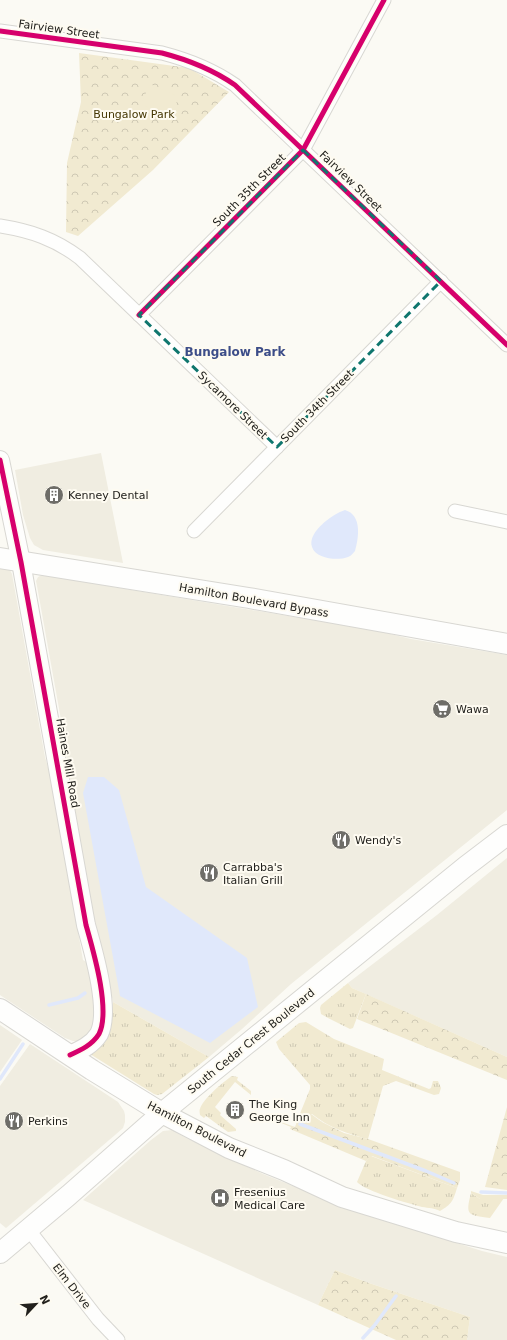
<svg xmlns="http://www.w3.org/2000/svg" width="507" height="1340" viewBox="0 0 507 1340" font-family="'DejaVu Sans',sans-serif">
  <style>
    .built { fill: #f0ede1 }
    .grass { fill: url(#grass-tufts) }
    .forest { fill: url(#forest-crowns) }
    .pitch { fill: #f1ead1 }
    .water { fill: #e0e8fb }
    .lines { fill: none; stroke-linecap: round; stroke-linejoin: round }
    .stream { stroke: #e0e8fb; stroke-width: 3.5 }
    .street-casing { stroke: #d8d7d2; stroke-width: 15 }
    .secondary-casing { stroke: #d8d7d2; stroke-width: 20 }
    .primary-casing { stroke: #d8d7d2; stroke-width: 22 }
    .street { stroke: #fefefd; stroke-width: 13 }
    .secondary { stroke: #fefefd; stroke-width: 18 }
    .primary { stroke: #fefefd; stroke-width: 20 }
    .cycleway-casing { stroke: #fefbf1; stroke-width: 8 }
    .cycleway { stroke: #d6006c; stroke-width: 5 }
    .marked { fill: none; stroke: #0f766e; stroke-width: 3; stroke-dasharray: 8 5; stroke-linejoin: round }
    .labels { text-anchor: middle; stroke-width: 4; stroke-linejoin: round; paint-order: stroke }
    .street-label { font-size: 11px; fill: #22211d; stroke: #fefbf1 }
    .park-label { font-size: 11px; fill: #443603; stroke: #fefbf1 }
    .poi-label { font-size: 11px; fill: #22211d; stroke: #fefbf1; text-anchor: start }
    .neighbourhood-label { font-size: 12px; font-weight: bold; fill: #3c4d89; stroke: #fefbf1 }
  </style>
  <defs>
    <pattern id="grass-tufts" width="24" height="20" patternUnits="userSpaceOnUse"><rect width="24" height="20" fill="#f1ead1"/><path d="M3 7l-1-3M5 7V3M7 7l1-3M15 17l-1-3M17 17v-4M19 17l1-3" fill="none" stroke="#cec8b3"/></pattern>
    <pattern id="forest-crowns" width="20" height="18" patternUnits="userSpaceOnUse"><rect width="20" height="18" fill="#f1ead1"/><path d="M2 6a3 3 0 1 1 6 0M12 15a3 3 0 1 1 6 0" fill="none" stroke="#cec8b3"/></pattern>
  </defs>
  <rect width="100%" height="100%" fill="#fbfaf4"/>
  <g class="built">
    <polygon points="101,453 123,563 43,550 34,545 30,538 23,515 15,470"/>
    <polygon points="0,568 10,570 12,574 45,757 51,778 83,960 88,963 96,988 94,1031 80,1041 73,1041 65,1038 0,995"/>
    <polygon points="42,575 378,631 411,639 507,655 507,810 291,984 242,1029 209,1057 113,1002 103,956 100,955 70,786 65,742 37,586 36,581 38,577"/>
    <polygon points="507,858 507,1057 352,988 348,983 437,915"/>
    <polygon points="0,1025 22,1040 0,1072"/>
    <polygon points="30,1044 118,1102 124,1111 125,1115 125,1122 123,1128 115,1135 6,1228 0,1223 0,1086"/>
    <polygon points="172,1130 186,1138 263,1174 353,1210 482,1251 507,1257 507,1340 467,1340 470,1317 369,1283 335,1270 318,1305 83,1200 151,1140 163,1131"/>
  </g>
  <g class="grass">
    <polygon points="348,983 352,988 366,994 353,1028 350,1029 328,1018 321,1014 320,1008 321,1005"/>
    <polygon points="113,1002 209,1057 162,1094 157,1095 154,1094 90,1054 112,1009"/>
    <path d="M306 1022 334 1039 384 1059 382 1070 429 1089 431 1088 433 1081H438L441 1088 439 1094 434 1095 396 1081 383 1086 368 1139C347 1134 328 1127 312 1114L299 1116 310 1089V1085L279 1049 276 1042 299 1023Z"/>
    <path d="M232 1076 238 1077 237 1080 251 1091V1095L235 1082 215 1107 221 1113 220 1115 236 1129V1131L228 1132 206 1116 204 1118 200 1115C200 1114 199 1110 200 1109 202 1100 224 1081 232 1076Z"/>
    <path d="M371 1156 457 1188C453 1201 452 1204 440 1211 434 1208 429 1208 422 1207 410 1204 365 1191 357 1182L366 1161Z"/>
    <path d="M471 1193 480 1199 504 1198 490 1218C468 1215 465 1216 471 1193Z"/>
  </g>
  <g class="forest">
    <polygon points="79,53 189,68 229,92 153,170 78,236 66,232 67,163 81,102"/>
    <polygon points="366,994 507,1057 507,1080 357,1019"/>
    <polygon points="507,1107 507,1190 485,1187"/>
    <polygon points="311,1114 322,1122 344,1133 368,1139 460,1172 460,1180 457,1188 372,1156 366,1161 290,1129 291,1127 262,1115 295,1127 299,1116"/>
    <polygon points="471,1191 483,1195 507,1195 507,1199 480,1199 471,1193"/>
    <polygon points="335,1270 369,1283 470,1317 467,1340 396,1340 318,1305"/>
  </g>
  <polygon class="pitch" points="150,84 179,97 170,117 141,104"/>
  <g class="water">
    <path d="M345 510C362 515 359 537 355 551 353 553 351 556 348 557 338 561 316 559 312 547 307 532 333 514 345 510Z"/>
    <polygon points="88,777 104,777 119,790 146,887 247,958 258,1007 210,1043 120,996 83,793"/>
  </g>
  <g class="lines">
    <g class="stream">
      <polyline points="49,1005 78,998 85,993"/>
      <polyline points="0,1079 23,1044"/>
      <polyline points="300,1124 426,1171 454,1183"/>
      <polyline points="481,1192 507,1193"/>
      <polyline points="363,1338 374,1326 396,1296"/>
    </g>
    <defs>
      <g id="street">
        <path d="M0 31 162 53C189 60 212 69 235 85L507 345"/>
        <path d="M0 226C31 231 55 239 80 258L277 447"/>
        <polyline points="139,315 303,150 384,0"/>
        <polyline points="455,511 507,522"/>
        <polyline points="194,531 441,281"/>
        <polyline points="28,1229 98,1319 118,1340"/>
      </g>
      <path id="secondary" d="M0 460 21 562 86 925C93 950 111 1010 99 1034 92 1045 81 1050 70 1055"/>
      <g id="primary">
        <polyline points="0,558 249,598 507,644"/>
        <polyline points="0,1009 92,1070 162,1113 229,1148 284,1170 342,1197 456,1232 507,1243"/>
        <polyline points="0,1253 69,1195 162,1113 465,867 507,835"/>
      </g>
    </defs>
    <use href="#street" class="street-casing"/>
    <use href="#secondary" class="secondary-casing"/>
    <use href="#primary" class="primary-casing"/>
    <use href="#street" class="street"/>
    <use href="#secondary" class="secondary"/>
    <use href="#primary" class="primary"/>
    <defs>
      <g id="cycleway">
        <path d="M0 31 162 53C189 60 212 69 235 85L507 345"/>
        <polyline points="139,315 303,150 384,0"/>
        <path d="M0 460 21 562 86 925C93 950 111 1010 99 1034 92 1045 81 1050 70 1055"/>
      </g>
    </defs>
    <use href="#cycleway" class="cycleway-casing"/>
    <use href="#cycleway" class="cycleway"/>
  </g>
  <path class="marked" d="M303 150 441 281 277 447 139 315Z"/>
  <defs>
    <symbol id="building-disc" viewBox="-11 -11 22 22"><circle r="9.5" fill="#6e6d68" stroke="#fefbf1"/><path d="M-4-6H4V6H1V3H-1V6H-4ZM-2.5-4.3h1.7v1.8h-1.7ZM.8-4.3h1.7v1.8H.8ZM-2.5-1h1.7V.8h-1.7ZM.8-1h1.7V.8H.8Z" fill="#fff"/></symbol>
    <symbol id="supermarket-disc" viewBox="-11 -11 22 22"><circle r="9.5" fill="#6e6d68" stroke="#fefbf1"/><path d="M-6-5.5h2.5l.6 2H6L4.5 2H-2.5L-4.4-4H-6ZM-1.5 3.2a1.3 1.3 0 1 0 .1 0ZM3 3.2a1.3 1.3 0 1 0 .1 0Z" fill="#fff"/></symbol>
    <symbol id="restaurant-disc" viewBox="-11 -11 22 22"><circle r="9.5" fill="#6e6d68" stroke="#fefbf1"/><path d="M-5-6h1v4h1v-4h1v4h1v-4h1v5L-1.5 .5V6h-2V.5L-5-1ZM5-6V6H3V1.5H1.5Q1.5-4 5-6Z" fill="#fff"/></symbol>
    <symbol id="hospital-disc" viewBox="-11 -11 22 22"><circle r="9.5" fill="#6e6d68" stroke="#fefbf1"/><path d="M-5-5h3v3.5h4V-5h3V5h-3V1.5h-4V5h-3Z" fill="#fff"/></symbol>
  </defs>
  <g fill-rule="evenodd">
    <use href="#building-disc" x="43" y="484" width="22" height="22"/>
    <use href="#supermarket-disc" x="431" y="698" width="22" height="22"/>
    <use href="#restaurant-disc" x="330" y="829" width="22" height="22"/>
    <use href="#restaurant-disc" x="198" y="862" width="22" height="22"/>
    <use href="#building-disc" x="224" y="1099" width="22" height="22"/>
    <use href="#restaurant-disc" x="3" y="1110" width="22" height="22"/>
    <use href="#hospital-disc" x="209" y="1187" width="22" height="22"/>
  </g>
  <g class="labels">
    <g class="street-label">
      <text transform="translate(59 29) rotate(8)" y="4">Fairview Street</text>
      <text transform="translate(351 181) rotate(44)" y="4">Fairview Street</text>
      <text transform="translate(249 190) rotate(-45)" y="4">South 35th Street</text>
      <text transform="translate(233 405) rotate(44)" y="4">Sycamore Street</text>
      <text transform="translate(317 406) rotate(-45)" y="4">South 34th Street</text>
      <text transform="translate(254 600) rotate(10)" y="4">Hamilton Boulevard Bypass</text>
      <text transform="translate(68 763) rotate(80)" y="4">Haines Mill Road</text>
      <text transform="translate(251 1041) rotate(-39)" y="4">South Cedar Crest Boulevard</text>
      <text transform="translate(197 1129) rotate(27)" y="4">Hamilton Boulevard</text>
      <text transform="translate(72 1286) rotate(52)" y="4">Elm Drive</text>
    </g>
    <g class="park-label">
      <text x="134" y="118">Bungalow Park</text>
    </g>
    <g class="poi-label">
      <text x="68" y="499">Kenney Dental</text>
      <text x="456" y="713">Wawa</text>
      <text x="355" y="844">Wendy's</text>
      <text x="223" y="871">Carrabba's<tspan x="223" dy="13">Italian Grill</tspan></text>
      <text x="249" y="1108">The King<tspan x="249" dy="13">George Inn</tspan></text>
      <text x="28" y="1125">Perkins</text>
      <text x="234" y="1196">Fresenius<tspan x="234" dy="13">Medical Care</tspan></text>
    </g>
    <g class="neighbourhood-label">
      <text x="235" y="356">Bungalow Park</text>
    </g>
  </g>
  <g transform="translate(36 1304) rotate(64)" stroke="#fefbf1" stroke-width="3" paint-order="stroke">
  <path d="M0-3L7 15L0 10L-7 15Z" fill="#22211d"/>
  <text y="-6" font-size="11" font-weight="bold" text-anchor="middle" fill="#22211d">N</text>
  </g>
</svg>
